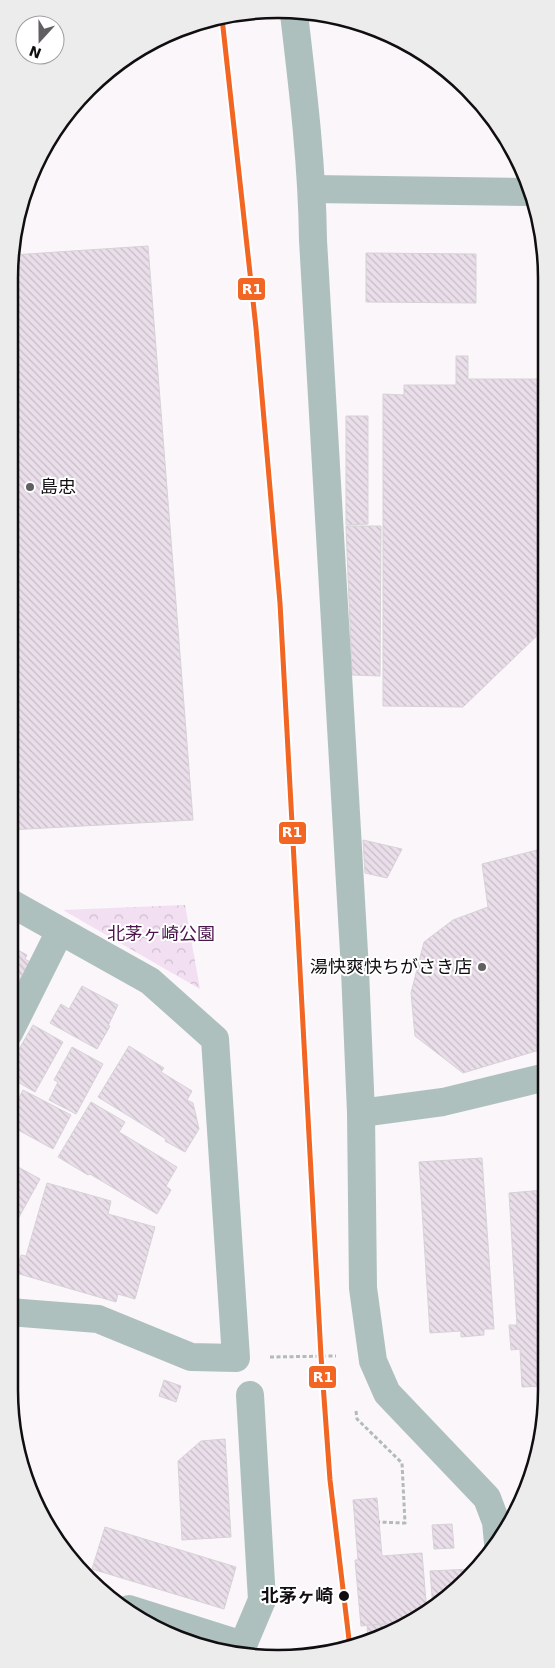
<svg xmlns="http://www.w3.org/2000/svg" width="555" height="1668" viewBox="0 0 555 1668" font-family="'DejaVu Sans','Noto Sans JP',sans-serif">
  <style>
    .park { fill: url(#park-crowns) }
    .building { fill: url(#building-back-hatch); stroke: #d6d3d6 }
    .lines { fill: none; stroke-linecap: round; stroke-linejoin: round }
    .path { stroke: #b3baba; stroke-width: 3; stroke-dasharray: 4 2.5; stroke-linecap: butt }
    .minor { stroke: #aec0bd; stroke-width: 28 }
    .rail-1-casing { stroke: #fff; stroke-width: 9 }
    .rail-1 { stroke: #f26522; stroke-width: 5 }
    .poi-dot { fill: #625f62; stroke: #fff; stroke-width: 2 }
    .stop-dot { fill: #100e10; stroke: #fff; stroke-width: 2 }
    .labels { text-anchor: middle; stroke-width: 4; stroke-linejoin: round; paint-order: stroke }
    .poi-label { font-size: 18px; fill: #100e10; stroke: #fff; text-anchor: start }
    .park-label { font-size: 18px; fill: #4c144d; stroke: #fff }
    .stop-label { font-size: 18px; font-weight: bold; fill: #100e10; stroke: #fff; text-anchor: end }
    .rim { fill: none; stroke: #100e10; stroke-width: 2.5 }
    .line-badge { stroke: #fff; stroke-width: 2 }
    .badge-label { font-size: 14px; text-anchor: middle; font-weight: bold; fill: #fff }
  </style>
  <defs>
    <pattern id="park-crowns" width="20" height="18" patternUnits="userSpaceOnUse" patternTransform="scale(1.25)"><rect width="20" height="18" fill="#f2dff1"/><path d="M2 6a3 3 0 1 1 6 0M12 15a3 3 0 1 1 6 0" fill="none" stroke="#cebece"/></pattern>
    <pattern id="building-back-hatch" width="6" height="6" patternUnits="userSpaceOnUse" patternTransform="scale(1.25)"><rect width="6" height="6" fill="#e9dee9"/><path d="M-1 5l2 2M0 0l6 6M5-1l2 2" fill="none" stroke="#c7bdc7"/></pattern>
  </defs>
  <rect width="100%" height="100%" fill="#faf6fa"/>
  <polygon class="park" points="185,905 200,989 63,910"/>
  <g class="building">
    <polygon points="148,246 193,820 9,830 9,278 12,255"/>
    <polygon points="366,253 476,254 476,303 366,302"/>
    <polygon points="456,356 468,356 468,379 544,379 545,628 463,707 383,706 383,394 404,395 404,385 456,385"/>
    <polygon points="346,416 368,416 368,524 346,525"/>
    <polygon points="346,526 381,526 380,676 352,675"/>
    <polygon points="363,840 402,849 387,878 365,873"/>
    <polygon points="545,848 546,1048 463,1073 415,1036 411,993 424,942 453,920 488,907 482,864"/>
    <polygon points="9,945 27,955 25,959 30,962 11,996 9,995"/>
    <polygon points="82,986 118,1005 108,1026 110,1026 97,1049 50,1023 61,1004 69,1009"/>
    <polygon points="33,1025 63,1042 35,1092 9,1077 19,1058 15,1056"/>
    <polygon points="129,1046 164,1068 161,1072 192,1091 187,1100 193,1103 199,1129 185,1152 165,1141 166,1139 98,1097"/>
    <polygon points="72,1047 103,1064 76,1114 49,1100 58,1082 54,1080"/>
    <polygon points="23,1090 71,1115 53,1149 9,1125 9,1117"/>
    <polygon points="91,1102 125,1122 119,1132 177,1167 166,1186 171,1190 157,1214 90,1174 88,1175 58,1157"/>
    <polygon points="482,1158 494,1329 484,1329 484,1335 461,1337 461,1331 430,1333 419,1162"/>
    <polygon points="9,1162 40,1179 13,1228 9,1226"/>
    <polygon points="47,1183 111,1201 108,1214 155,1227 135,1299 118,1294 116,1302 16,1273 21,1255 26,1256"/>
    <polygon points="544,1190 545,1196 546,1196 546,1386 522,1387 520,1349 511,1350 509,1325 517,1325 509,1193"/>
    <polygon points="164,1380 181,1386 176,1402 159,1396"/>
    <polygon points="225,1439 231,1537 182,1540 178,1461 201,1441"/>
    <polygon points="377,1498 382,1556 422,1553 427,1614 409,1622 361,1626 355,1560 358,1560 353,1500"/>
    <polygon points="452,1524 454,1548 434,1549 432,1525"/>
    <polygon points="105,1527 236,1567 224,1609 92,1569"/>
    <polygon points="472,1569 433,1608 430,1571"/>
    <polygon points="387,1624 387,1632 368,1641 367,1625"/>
  </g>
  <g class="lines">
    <g class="path">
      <polyline points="270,1357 336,1356"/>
      <polyline points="356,1411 357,1419 402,1463 405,1523 379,1522"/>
    </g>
    <g class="minor">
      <path d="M294 14C303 90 312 164 313 240L355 970 361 1113 363 1288 373 1361 387 1393 487 1498 496 1522 498 1543"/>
      <polyline points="312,189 529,192"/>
      <polyline points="9,902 150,981 215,1039 236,1358 191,1357 98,1319 9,1312"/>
      <polyline points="9,1033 60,931"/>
      <polyline points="361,1113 443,1102 546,1077"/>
      <polyline points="129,1609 243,1645 244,1657"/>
      <polyline points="243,1645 262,1600 250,1395"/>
    </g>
    <defs>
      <polyline id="rail-1" points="222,18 256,328 280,603 321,1356 330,1480 350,1648"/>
    </defs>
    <use href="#rail-1" class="rail-1-casing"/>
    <use href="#rail-1" class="rail-1"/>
  </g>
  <g class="poi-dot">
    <circle cx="30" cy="487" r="5"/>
    <circle cx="482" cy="967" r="5"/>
  </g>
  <circle class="stop-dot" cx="344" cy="1596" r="6"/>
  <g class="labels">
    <g class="poi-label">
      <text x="40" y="493">島忠</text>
      <text x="472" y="973" text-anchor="end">湯快爽快ちがさき店</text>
    </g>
    <g class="park-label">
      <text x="161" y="940">北茅ヶ崎公園</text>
    </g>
    <g class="stop-label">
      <text x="333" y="1602">北茅ヶ崎</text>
    </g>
  </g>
  <path d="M0 0H555V1668H0ZM278 18H278A260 260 0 0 1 538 278V1390A260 260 0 0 1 278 1650H278A260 260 0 0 1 18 1390V278A260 260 0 0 1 278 18Z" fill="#ececec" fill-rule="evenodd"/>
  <path class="rim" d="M278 18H278A260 260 0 0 1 538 278V1390A260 260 0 0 1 278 1650H278A260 260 0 0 1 18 1390V278A260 260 0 0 1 278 18Z"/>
  <g class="line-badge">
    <rect x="237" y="277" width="29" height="24" rx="5" fill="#f26522"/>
    <rect x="278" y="821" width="29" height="24" rx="5" fill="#f26522"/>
    <rect x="308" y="1365" width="29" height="24" rx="5" fill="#f26522"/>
  </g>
  <g class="badge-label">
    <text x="252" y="294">R1</text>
    <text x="292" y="837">R1</text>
    <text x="323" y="1382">R1</text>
  </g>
  <g transform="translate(40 40) rotate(201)"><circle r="24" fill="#ffffff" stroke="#9f9f9f"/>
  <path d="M0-4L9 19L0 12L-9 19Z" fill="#625f62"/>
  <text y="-8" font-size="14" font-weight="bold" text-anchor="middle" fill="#100e10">N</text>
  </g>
</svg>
